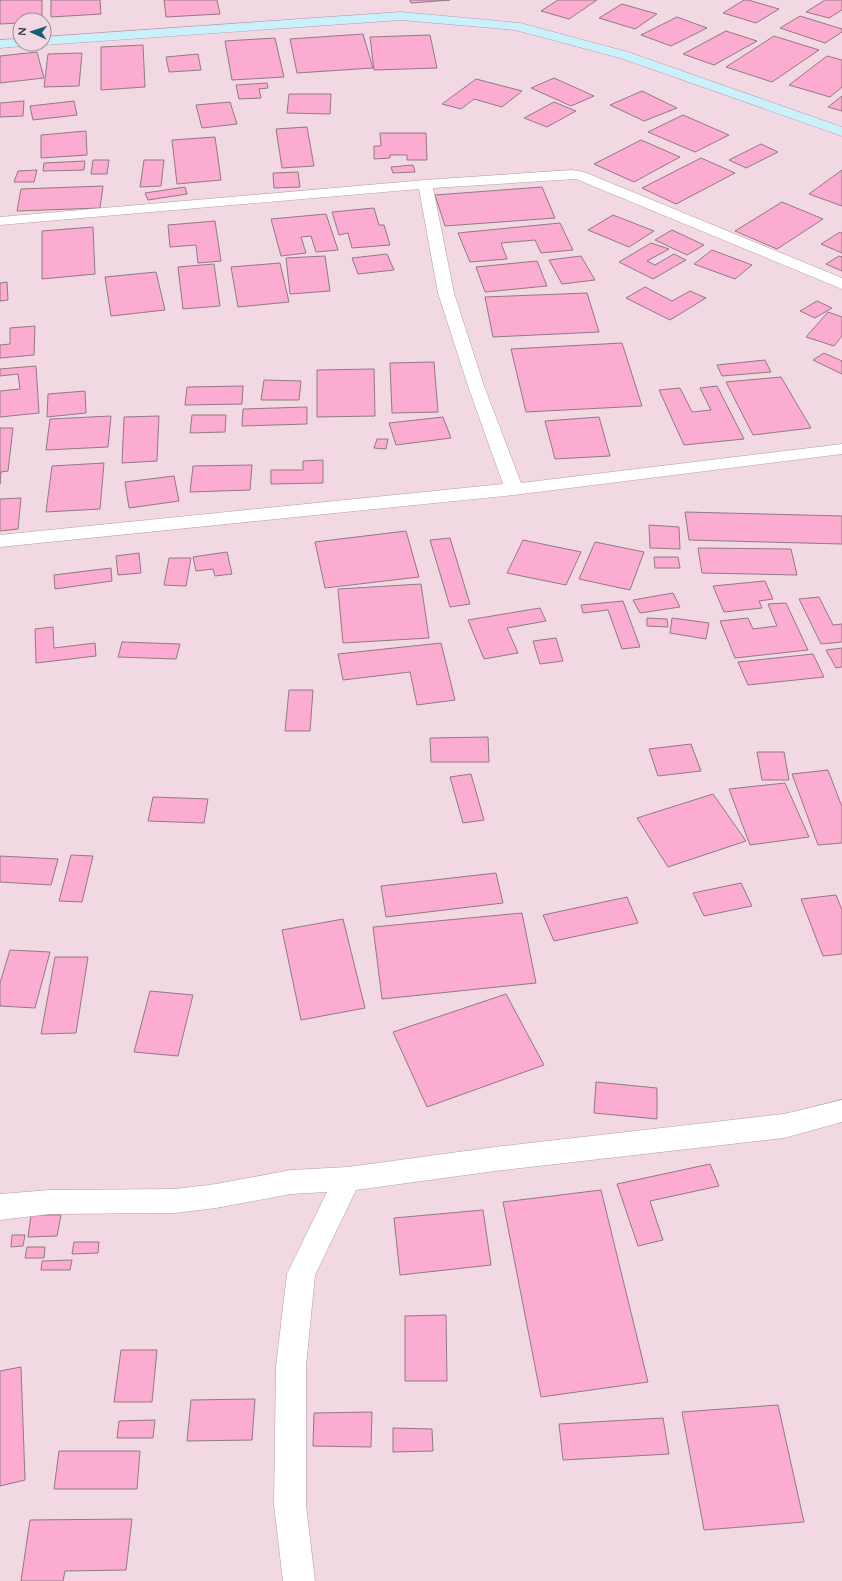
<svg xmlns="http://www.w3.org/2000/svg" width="842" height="1581" viewBox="0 0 842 1581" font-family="Quicksand,sans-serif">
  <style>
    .building { fill: #fbacd0; stroke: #917a84 }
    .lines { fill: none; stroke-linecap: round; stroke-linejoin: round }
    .street-casing { stroke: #b49da7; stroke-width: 1 }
    .secondary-casing { stroke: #b49da7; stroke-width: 1 }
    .street { fill: #fff; fill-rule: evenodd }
    .secondary { fill: #caf1f9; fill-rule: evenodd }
  </style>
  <rect width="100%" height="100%" fill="#f1d8e2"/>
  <g class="building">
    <polygon points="0,0 42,0 42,20 20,20 20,23 0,24"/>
    <polygon points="51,0 100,0 101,14 51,17"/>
    <polygon points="164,0 217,0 220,14 166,17"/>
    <polygon points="410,0 450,0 411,3"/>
    <polygon points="558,0 597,0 569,19 541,11"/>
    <polygon points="744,0 748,0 779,9 756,23 723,13"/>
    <polygon points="825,0 842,0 842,10 829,18 806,12"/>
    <polygon points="622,4 657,14 635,29 599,18"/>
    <polygon points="800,16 842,29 842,32 825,43 780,28"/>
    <polygon points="677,17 707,28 671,46 641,35"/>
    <polygon points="726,31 757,41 714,65 683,54"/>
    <polygon points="363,34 373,68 297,73 290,39"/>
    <polygon points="430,35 437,68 374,70 370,37"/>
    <polygon points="774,36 819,50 772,82 726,67"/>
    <polygon points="275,38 284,77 232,80 225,41"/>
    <polygon points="143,45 145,87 101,90 101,47"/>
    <polygon points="37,52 44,78 0,83 0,56"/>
    <polygon points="82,53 79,86 44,87 48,54"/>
    <polygon points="198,54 201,70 169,72 166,57"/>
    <polygon points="827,56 842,60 842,87 830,97 789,85"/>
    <polygon points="554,78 594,96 571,106 531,88"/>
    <polygon points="476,79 522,91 502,107 474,99 461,109 442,104"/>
    <polygon points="267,83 268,88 259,89 261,98 239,99 236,85"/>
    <polygon points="642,91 677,108 644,121 610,105"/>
    <polygon points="289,94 331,94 330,114 287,113"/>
    <polygon points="842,96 842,111 828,107"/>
    <polygon points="24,101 23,116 0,117 0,103"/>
    <polygon points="74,101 77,115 33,120 30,106"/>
    <polygon points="230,102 237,124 202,128 196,105"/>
    <polygon points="554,102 576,111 547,127 524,118"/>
    <polygon points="683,115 729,135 695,152 648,132"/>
    <polygon points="307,127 314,166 282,168 276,129"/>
    <polygon points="86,131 87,155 41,158 41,135"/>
    <polygon points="380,133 426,133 427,160 407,160 407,155 390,155 390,158 374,159 374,146 381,146"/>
    <polygon points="215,137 221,180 177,184 172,140"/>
    <polygon points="641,140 680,157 634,182 594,164"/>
    <polygon points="761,144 778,152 746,168 729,160"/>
    <polygon points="701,158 735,173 676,204 642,188"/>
    <polygon points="93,160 109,160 107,174 91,174"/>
    <polygon points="144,160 164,160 161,186 140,187"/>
    <polygon points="85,161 84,170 43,171 44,163"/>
    <polygon points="413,165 415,172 393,173 391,167"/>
    <polygon points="37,170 34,182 14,182 18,171"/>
    <polygon points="842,170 842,206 809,194"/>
    <polygon points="298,172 300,187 274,188 273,173"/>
    <polygon points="103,186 100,208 17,211 21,189"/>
    <polygon points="185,187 187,194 148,200 145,193"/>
    <polygon points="542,187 555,218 445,226 435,195"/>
    <polygon points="782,202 823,219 777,249 735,231"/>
    <polygon points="374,208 379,225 384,225 390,245 352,248 348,233 339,235 332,212"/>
    <polygon points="326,214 338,250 316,252 311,236 301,237 306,253 281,256 271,219"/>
    <polygon points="613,215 654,231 629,247 588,230"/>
    <polygon points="215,221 221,261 198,263 196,245 170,247 168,225"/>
    <polygon points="560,223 573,250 541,253 535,240 501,243 507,259 470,262 458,233"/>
    <polygon points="93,227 95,274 42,279 42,231"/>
    <polygon points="672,230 704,245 687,255 655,240"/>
    <polygon points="840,232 842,233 842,253 821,244"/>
    <polygon points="651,243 669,249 647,261 655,265 674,254 686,260 653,279 619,262"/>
    <polygon points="712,250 752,265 735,279 694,264"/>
    <polygon points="387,254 394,270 358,274 352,258"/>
    <polygon points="325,256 330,291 290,294 286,258"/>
    <polygon points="581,256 595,280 562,284 549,260"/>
    <polygon points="839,256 842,257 842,271 826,264"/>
    <polygon points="537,261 547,286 485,292 476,267"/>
    <polygon points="280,263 289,302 238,307 231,267"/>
    <polygon points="214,264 220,306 183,309 178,267"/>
    <polygon points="156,272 165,310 111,316 105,277"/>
    <polygon points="7,282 8,300 0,301 0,283"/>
    <polygon points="645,287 672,301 690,291 706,298 670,320 626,298"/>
    <polygon points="587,293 599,332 493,337 485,297"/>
    <polygon points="817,301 832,308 815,318 800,311"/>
    <polygon points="828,312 842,317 842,336 834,346 806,337"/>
    <polygon points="35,326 34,355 0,358 0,345 10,344 10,328"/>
    <polygon points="622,343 642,406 526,412 511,349"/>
    <polygon points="824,353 842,361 842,374 813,360"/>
    <polygon points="765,360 771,372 722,376 717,365"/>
    <polygon points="434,362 438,412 392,413 390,363"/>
    <polygon points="36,366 39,413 0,417 0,391 20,389 18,374 0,376 0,369"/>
    <polygon points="374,369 375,416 317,417 317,370"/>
    <polygon points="781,377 811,428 753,435 726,382"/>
    <polygon points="264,380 301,381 299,400 261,400"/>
    <polygon points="243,386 242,404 185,405 187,387"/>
    <polygon points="717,386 744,439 684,445 659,390 680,388 692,412 711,410 700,388"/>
    <polygon points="85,391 86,413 47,417 48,394"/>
    <polygon points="307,407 307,424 242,426 243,409"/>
    <polygon points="192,415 226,415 225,432 190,433"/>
    <polygon points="111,416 108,447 46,450 50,419"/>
    <polygon points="159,416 157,461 122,463 124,417"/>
    <polygon points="443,417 451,438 396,445 389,423"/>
    <polygon points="599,417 610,456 555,459 545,421"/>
    <polygon points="0,428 13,428 8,471 1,472 0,484"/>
    <polygon points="377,439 388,439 386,449 374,448"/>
    <polygon points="323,460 323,483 271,484 271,470 303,470 303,461"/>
    <polygon points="104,463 100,509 46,512 52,466"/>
    <polygon points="252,465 250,490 190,492 193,466"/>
    <polygon points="174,476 179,501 129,508 125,482"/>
    <polygon points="21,498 18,529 0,531 0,499"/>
    <polygon points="685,512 842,516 842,544 689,540"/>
    <polygon points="649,525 679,527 680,549 650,548"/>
    <polygon points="406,531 419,577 325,588 315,542"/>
    <polygon points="450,538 470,604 450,607 430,540"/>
    <polygon points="523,540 581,552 566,585 507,573"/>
    <polygon points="595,542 644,552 630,590 579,579"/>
    <polygon points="698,548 791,549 797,575 702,573"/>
    <polygon points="227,552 232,574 215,576 213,569 196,571 193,557"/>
    <polygon points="139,553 141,573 118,575 116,556"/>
    <polygon points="654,557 678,557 680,568 655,568"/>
    <polygon points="169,558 191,558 186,586 164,585"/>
    <polygon points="111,568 112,581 55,589 54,575"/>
    <polygon points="765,581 773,599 759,601 762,608 724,612 713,586"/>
    <polygon points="421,584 429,638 343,643 338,589"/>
    <polygon points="673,593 680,607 640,613 633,600"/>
    <polygon points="819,597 833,625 842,624 842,642 821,644 799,599"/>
    <polygon points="623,601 640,647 622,649 608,610 583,613 581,605"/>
    <polygon points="786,603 808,650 735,658 720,621 748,618 753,629 777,626 768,604"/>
    <polygon points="540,608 546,621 507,628 518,653 484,659 468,620"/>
    <polygon points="647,618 667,619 668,627 647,626"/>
    <polygon points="672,618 709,623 706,639 670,633"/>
    <polygon points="53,627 54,648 95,643 96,656 36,663 35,629"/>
    <polygon points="556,638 563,661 540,664 533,641"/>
    <polygon points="122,642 180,644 176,659 118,657"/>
    <polygon points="441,643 455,700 417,705 410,672 343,680 338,654"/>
    <polygon points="842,648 842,667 836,668 826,650"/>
    <polygon points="813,654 824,677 748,685 738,662"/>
    <polygon points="289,690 313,690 310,731 285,731"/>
    <polygon points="488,737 489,762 431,762 430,738"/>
    <polygon points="691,744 701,771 658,776 649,749"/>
    <polygon points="757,752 784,752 789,780 762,780"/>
    <polygon points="828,770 842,807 842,843 818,845 792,774"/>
    <polygon points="471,774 484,820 463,823 450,777"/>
    <polygon points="785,783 809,837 750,845 729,789"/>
    <polygon points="713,794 746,841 668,867 637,818"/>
    <polygon points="153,797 208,799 204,823 148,821"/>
    <polygon points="71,855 93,856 82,902 59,901"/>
    <polygon points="0,856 58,859 51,885 0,882"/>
    <polygon points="496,873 503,903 386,917 381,886"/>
    <polygon points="741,883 752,906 704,916 693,893"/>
    <polygon points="836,895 842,910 842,954 823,956 801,899"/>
    <polygon points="627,897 638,923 554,941 543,915"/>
    <polygon points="522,913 536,983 382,999 373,927"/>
    <polygon points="343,919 365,1008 301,1020 282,930"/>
    <polygon points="10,950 50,952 35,1008 0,1006 0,983"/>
    <polygon points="55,957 88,957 76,1033 41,1034"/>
    <polygon points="150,991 193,995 178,1056 134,1052"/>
    <polygon points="506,994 544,1065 427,1107 393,1032"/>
    <polygon points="596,1082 657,1088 657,1119 594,1113"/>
    <polygon points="710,1164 719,1186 650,1201 663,1240 638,1246 617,1184"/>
    <polygon points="601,1190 648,1382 541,1397 503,1202"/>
    <polygon points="483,1210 491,1265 400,1275 394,1218"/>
    <polygon points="31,1215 61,1215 57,1236 28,1237"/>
    <polygon points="12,1235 25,1235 23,1246 11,1247"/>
    <polygon points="74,1242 99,1242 98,1253 72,1254"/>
    <polygon points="27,1247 45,1247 44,1258 25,1258"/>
    <polygon points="72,1260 70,1270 41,1270 42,1261"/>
    <polygon points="446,1315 447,1381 405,1381 405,1316"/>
    <polygon points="121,1350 157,1350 152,1402 114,1402"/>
    <polygon points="21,1367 25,1480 0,1486 0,1371"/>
    <polygon points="255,1399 252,1440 187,1441 191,1400"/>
    <polygon points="778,1405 804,1522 704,1530 682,1412"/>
    <polygon points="372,1412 371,1447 313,1446 314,1413"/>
    <polygon points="663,1418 669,1454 563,1460 559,1424"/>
    <polygon points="155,1420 153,1438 117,1438 119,1421"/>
    <polygon points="393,1428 432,1429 433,1451 393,1452"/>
    <polygon points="59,1451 140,1451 137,1489 54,1489"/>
    <polygon points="132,1519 126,1570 65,1571 63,1581 21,1581 30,1520"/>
  </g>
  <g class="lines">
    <defs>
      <g id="street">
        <polygon points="572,170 584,172 842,278 842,289 576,179 433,188 454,293 484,386 521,483 842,444 842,454 514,495 0,547 0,535 503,484 468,386 438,293 419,189 0,225 0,217 425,180"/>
        <polygon points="842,1100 842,1122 784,1138 495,1171 356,1190 315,1275 306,1366 306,1505 315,1581 283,1581 274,1505 276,1366 287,1274 327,1192 291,1194 216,1208 175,1213 50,1214 0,1220 0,1194 50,1190 175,1189 216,1184 291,1170 348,1167 495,1147 784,1114"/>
      </g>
      <g id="secondary">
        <polygon points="401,12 520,23 628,52 842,127 842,136 620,58 515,30 401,20 44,45 41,44 44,44 44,37"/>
        <polygon points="20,39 20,44 26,44 24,46 0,48 0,40"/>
      </g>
    </defs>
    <use href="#street" class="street-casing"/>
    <use href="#secondary" class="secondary-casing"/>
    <use href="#street" class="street"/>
    <use href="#secondary" class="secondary"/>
  </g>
  <g transform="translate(32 32) rotate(273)"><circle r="19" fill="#f1d8e2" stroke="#a39098"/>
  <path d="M0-3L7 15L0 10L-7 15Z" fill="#155f6e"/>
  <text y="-6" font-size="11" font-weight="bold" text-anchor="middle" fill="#2e2529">N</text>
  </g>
</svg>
